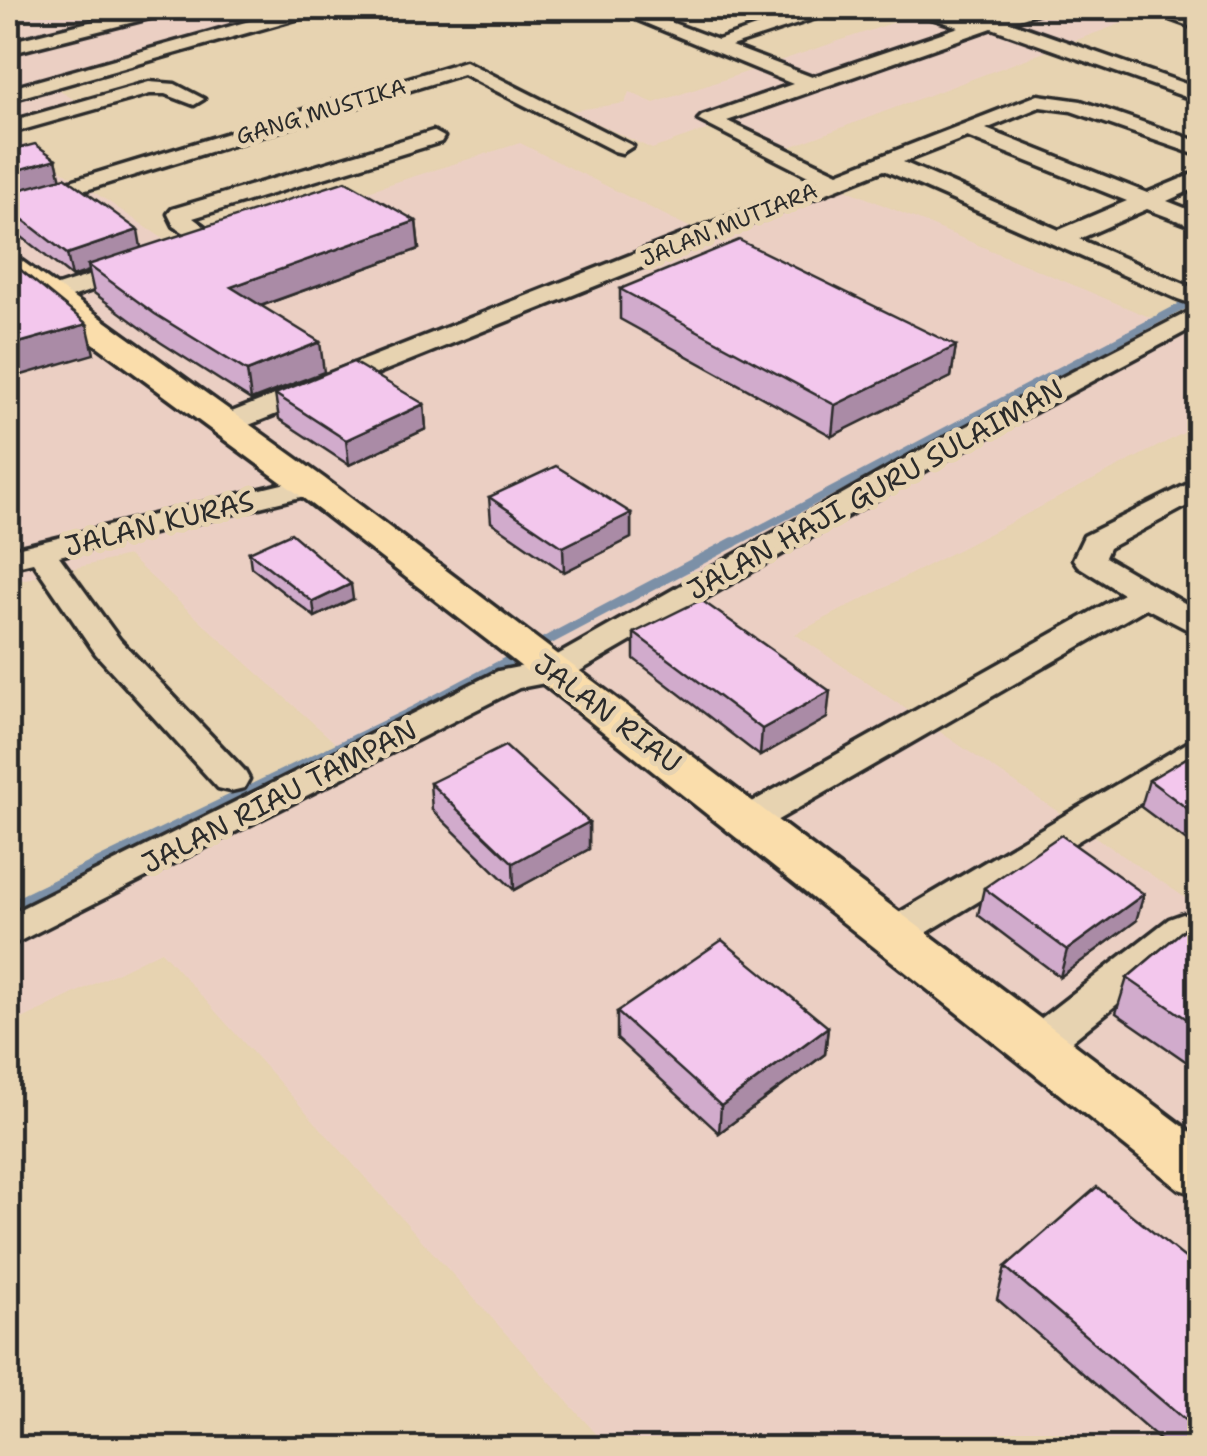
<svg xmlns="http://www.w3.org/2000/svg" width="1207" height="1456" viewBox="0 0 1207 1456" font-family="'Shantell Sans',sans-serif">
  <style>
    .built { fill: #ebcfc3 }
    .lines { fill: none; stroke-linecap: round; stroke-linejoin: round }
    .stream-far1 { stroke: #7b90a7; stroke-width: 8 }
    .stream { stroke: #7b90a7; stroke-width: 10 }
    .minor-casing { stroke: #2b2b2b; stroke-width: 7 }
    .major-casing { stroke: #2b2b2b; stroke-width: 7 }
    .minor { fill: #e7d3b1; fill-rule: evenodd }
    .major { fill: #faddab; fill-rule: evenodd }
    .wall { fill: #d1abcc; stroke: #2b2b2b; stroke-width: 2.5 }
    .shaded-wall { fill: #aa8ba6; stroke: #2b2b2b; stroke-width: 2.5 }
    .building { fill: #f3c7ed; stroke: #2b2b2b; stroke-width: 2.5 }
    .labels { text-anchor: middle; stroke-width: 10; stroke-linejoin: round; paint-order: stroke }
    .far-street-label { font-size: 22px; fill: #2b2b2b; stroke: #e7d3b1 }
    .street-label { font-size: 28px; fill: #2b2b2b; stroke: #e7d3b1 }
  </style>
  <rect width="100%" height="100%" fill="#e7d3b1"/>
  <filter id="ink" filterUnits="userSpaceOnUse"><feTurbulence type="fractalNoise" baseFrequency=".01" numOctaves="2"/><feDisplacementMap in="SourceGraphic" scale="20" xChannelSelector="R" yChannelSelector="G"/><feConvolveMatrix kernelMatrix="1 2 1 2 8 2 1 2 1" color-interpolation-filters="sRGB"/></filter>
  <g filter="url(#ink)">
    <g class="built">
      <polygon points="46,8 322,8 50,85 91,110 8,134 180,250 520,143 701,233 831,183 1199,338 1199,425 795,634 1199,907 1199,1448 609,1448 161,951 8,1026 8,915 343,750 128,556 8,583 8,17"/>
      <polygon points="937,8 1138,8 1152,12 771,154 712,128 652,149 570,111 625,103 629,92 654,103"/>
    </g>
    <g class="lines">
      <polyline class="stream-far1" points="730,545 1200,297"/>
      <polyline class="stream" points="8,907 416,710 734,542"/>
      <defs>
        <g id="minor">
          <polygon points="146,8 175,8 173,12 8,54 8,42"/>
          <polygon points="295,8 323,8 321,12 8,101 8,89"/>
          <path d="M609 8H633L718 40 810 8H836L834 12 731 46 812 77 959 27 913 12 911 8H937L977 21 1016 8H1042L1040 12 1010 22 1200 89V102L992 28 727 121 838 173 1038 95 1081 101 1200 142V156L1071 111 1040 107 986 129 1147 193 1200 171V186L1167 201 1200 214V229L1147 209 1079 239 1196 289 1200 294 1187 302 1178 299 884 170 234 431H214L210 425 214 419 818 181 698 120 702 116 793 84ZM967 137 1127 201 1059 230 903 162Z"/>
          <polygon points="1139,8 1166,8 1200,18 1200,30"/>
          <polygon points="465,61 633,146 622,153 614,151 463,74 8,214 8,200"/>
          <polygon points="149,82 175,84 204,99 194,105 165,94 150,94 8,134 8,122"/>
          <polygon points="433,131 444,137 441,142 193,218 224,241 220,246 186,257 174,250 194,239 174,226 168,214 172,209"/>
          <polygon points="137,260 146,262 149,267 146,272 48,305 35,297 39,292"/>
          <polygon points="1200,306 1200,324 935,465 566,679 519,688 8,947 8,915 498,671 545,662 915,453"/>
          <polygon points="311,477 321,480 326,486 321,492 59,556 120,640 244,770 249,779 244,788 231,791 218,788 96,654 33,562 8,568 8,550"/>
          <polygon points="1200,478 1200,499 1109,548 1105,557 1200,612 1200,636 1146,608 762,829 749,833 736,829 730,820 736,811 1123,594 1078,566 1073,559 1084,536"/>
          <polygon points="1200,739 1200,767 908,944 894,949 880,944 874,934 880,924 1187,743"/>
          <polygon points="1183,914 1200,923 1197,939 1051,1058 1036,1063 1021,1058 1015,1046 1021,1034 1169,919"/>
        </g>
        <polygon id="major" points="8,257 19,259 324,478 1200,1139 1200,1196 1179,1189 504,653 298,494 8,280"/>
      </defs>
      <use href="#minor" class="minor-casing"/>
      <use href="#major" class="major-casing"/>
      <use href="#minor" class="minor"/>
      <use href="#major" class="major"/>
    </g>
    <g class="wall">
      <polygon points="8,151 56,159 60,179 141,248 416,221 419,249 261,306 324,372 251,400 160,342 94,293 89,271 72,277 8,226"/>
      <polygon points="620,289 956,346 951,377 832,436 620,319"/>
      <polygon points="275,394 424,404 426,429 349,465 279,419"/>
      <polygon points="489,497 631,513 631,538 564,572 491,522"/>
      <polygon points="249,552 353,599 315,617 251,567"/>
      <polygon points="634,633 827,718 760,756 634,659"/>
      <polygon points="1200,750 1200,851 1141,807 1149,780"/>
      <polygon points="430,783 589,822 589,849 514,890 432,810"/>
      <polygon points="984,888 1136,921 1060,977 978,915"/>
      <polygon points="1200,916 1200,1071 1116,1013 1127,978"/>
      <polygon points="617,1012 828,1027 825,1054 719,1133 617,1039"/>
      <polygon points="1005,1267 1200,1270 1200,1448 1169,1448 997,1299"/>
    </g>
    <g class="shaded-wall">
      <polygon points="56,159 61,180 8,196 8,173"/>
      <polygon points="416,221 419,249 235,315 231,287"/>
      <polygon points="138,230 142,253 88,265 89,271 72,277 67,254"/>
      <polygon points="87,324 94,354 8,379 8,346"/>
      <polygon points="320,342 324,372 251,400 247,371"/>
      <polygon points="956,346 951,377 832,436 835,405"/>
      <polygon points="424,404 426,429 349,465 346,440"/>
      <polygon points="631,513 631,538 564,572 563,547"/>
      <polygon points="351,584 353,599 315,617 313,602"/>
      <polygon points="830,691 827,718 760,756 762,729"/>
      <polygon points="589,822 589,849 514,890 513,863"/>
      <polygon points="1144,894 1136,921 1060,977 1067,950"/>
      <polygon points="828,1027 825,1054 719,1133 721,1106"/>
    </g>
    <g class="building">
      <polygon points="35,144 56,159 8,173 8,151"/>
      <polygon points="65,177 138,230 67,254 8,208 8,193"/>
      <polygon points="346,181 416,221 231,287 320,342 247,371 155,314 88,265"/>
      <polygon points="739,240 956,346 835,405 620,289"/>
      <polygon points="17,267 87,324 8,346 8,269"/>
      <polygon points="353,362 424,404 346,440 275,394"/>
      <polygon points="556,466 631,513 563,547 489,497"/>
      <polygon points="291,533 351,584 313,602 249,552"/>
      <polygon points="701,600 830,691 762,729 634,633"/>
      <polygon points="505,746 589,822 513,863 430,783"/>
      <polygon points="1200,750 1200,818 1149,780"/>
      <polygon points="1061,835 1144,894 1067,950 984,888"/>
      <polygon points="1200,916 1200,1028 1127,978"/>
      <polygon points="722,940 828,1027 721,1106 617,1012"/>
      <polygon points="1097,1187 1200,1270 1200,1433 1005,1267"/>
    </g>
  </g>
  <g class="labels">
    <g class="far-street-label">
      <text transform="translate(321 111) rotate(-17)" y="8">GANG MUSTIKA</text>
      <text transform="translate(729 224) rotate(-22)" y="8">JALAN MUTIARA</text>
    </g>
    <g class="street-label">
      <text transform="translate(875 489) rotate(-29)" y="10">JALAN HAJI GURU SULAIMAN</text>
      <text transform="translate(159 523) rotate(-14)" y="10">JALAN KURAS</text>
      <text transform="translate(608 713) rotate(37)" y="10">JALAN RIAU</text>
      <text transform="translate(279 796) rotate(-27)" y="10">JALAN RIAU TAMPAN</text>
    </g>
  </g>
  <rect width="1207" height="1456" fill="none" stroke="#e7d3b1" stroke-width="40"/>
  <rect x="20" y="20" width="1167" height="1416" fill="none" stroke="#2b2b2b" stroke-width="4" filter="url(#ink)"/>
</svg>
